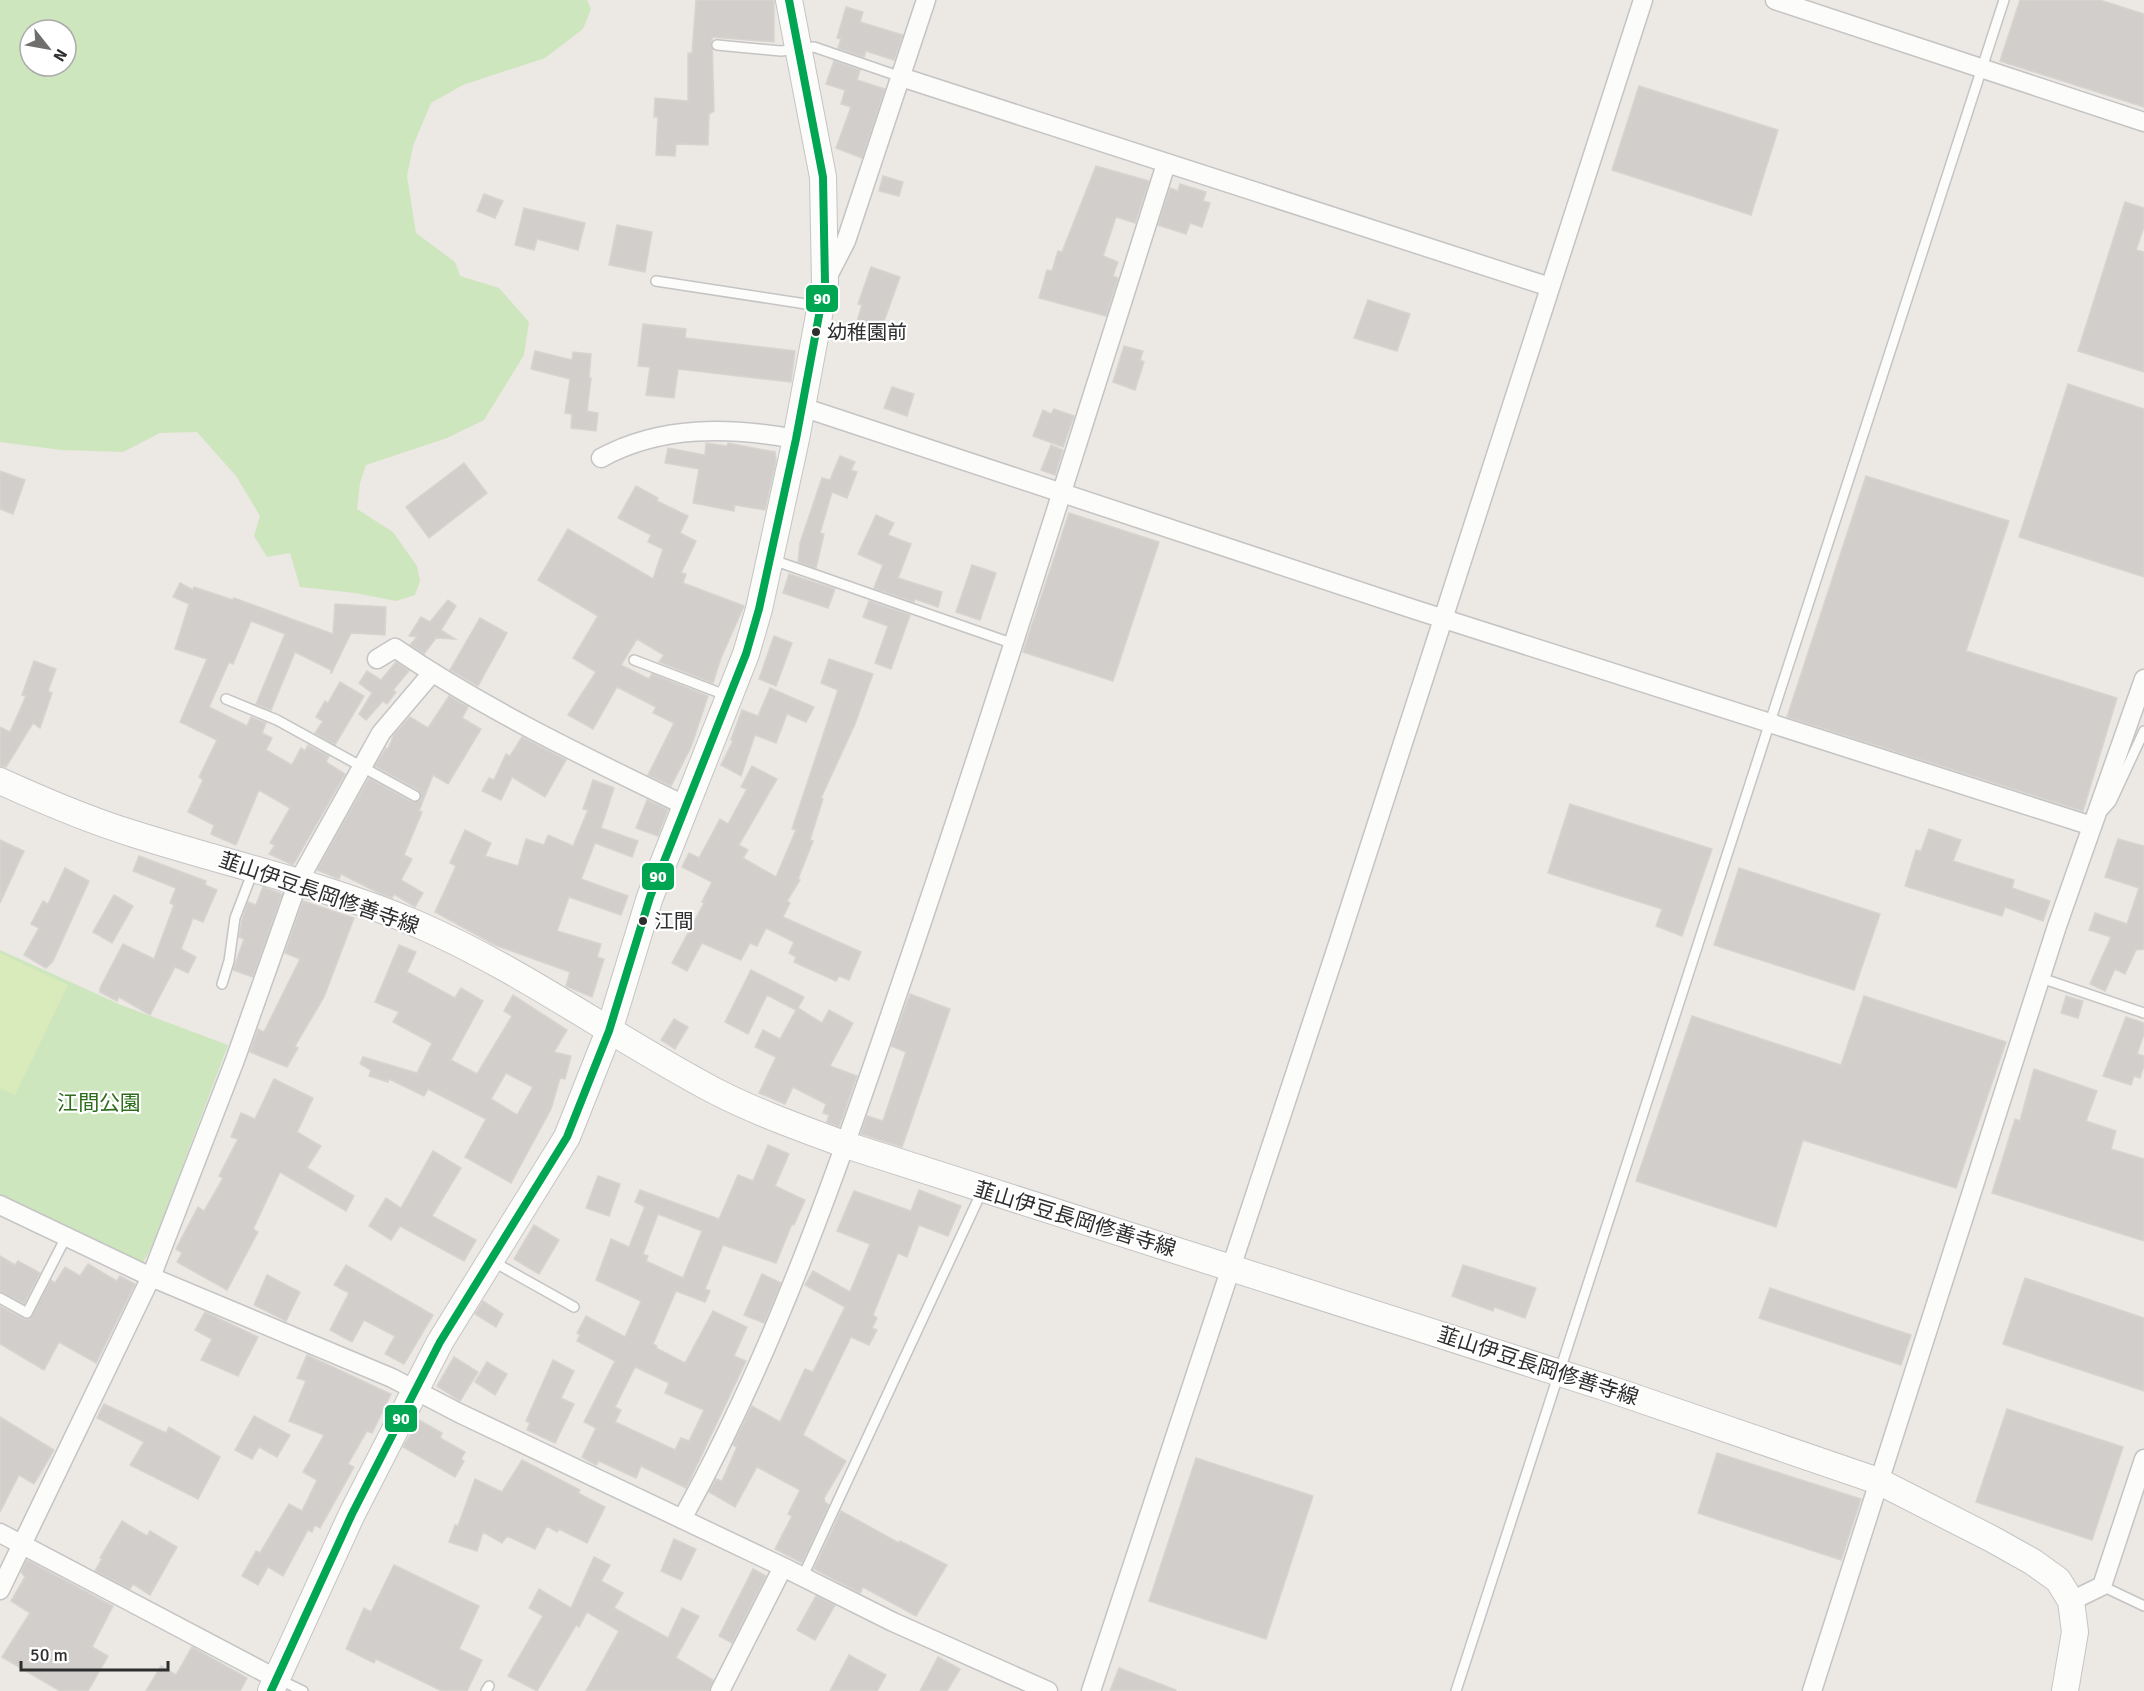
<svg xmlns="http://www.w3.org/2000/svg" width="2144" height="1691" viewBox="0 0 2144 1691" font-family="Signika,'Noto Sans JP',sans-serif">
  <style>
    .green { fill: #cee6be; fill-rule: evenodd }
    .pitch { fill: #d9eabb }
    .building { fill: #d1cecb; stroke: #d7d4d0; stroke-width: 1.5; fill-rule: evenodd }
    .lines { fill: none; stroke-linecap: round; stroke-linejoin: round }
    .service-casing { stroke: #c5c4c5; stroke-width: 12 }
    .minor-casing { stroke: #c5c4c5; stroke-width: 21 }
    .secondary-casing { stroke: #c5c4c5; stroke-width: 28 }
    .service { stroke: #fcfcfb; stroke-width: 9 }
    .minor { stroke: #fcfcfb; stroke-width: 18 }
    .secondary { stroke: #fcfcfb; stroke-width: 26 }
    .bus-1-casing { stroke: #fff; stroke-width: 12 }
    .bus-1 { stroke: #00a651; stroke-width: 8 }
    .bus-dot { fill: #2e2e2e; stroke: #fff; stroke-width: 2 }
    .labels { text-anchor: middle; stroke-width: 4.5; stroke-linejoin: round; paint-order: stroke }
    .bus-label { font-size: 20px; fill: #2e2e2e; stroke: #fff; text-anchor: start }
    .street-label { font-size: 21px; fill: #2e2e2e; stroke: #fff }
    .park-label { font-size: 21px; fill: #2c6e1b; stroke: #fff }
    .line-badge { stroke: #fff; stroke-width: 2 }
    .badge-label { font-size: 16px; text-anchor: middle; font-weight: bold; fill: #fff }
  </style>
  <rect width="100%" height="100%" fill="#ece8e4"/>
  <g class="green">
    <path d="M0 0H587L591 9 583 29 545 58 463 85 431 103 413 146 407 176 416 233 455 262 460 276 499 288 529 322 524 355 484 420 447 438 366 465 360 483 357 509 393 532 417 566 420 581 415 595 396 601 355 593 300 587 290 553 267 557 254 536 260 516 236 476 197 432 160 433 123 452 61 450 0 442ZM30 30H66V66H30Z"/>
    <polygon points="0,950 121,1005 228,1045 152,1247 141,1266 0,1198"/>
  </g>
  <polygon class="pitch" points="0,953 68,985 15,1095 0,1088"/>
  <g class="building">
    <polygon points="696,0 774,0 774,42 712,37 714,111 709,114 708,145 676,144 675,156 656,155 658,117 654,117 655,98 688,101 688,53 692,53"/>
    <polygon points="2020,0 2100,0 2144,14 2144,107 2000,61"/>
    <polygon points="846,7 863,12 860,22 903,35 894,60 866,51 864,57 838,48 841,39 837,38"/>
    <polygon points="834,61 860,70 857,80 885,89 862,158 836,148 851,107 841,104 845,90 826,84"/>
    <polygon points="1639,86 1778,130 1751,215 1612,170"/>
    <polygon points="1096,166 1149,181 1135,223 1116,217 1103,256 1118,262 1113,276 1118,278 1106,316 1039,298 1047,270 1052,271 1058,251 1062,252"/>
    <polygon points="883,176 903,182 899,196 879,191"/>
    <polygon points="1180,184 1206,192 1203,201 1210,203 1202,227 1190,223 1186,234 1158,225 1170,188 1178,191"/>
    <polygon points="484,194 503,201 495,218 477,211"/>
    <polygon points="2125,202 2144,208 2144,227 2136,250 2144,252 2144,372 2078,351"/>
    <polygon points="524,208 585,223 578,250 537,239 534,250 515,245"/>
    <polygon points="617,225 652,232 645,272 609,265"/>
    <polygon points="871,267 900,277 879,335 855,328 862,305 858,304"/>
    <polygon points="1368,300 1410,314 1397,351 1354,338"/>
    <polygon points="643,324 686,329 685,338 795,351 791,382 678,369 674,398 646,395 650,367 638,366"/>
    <polygon points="1124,346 1143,351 1140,360 1144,362 1135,390 1113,382"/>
    <polygon points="535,351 572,360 573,352 591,354 589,378 591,378 587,411 598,413 596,431 571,428 572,414 565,413 570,379 531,369"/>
    <polygon points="2068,384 2144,409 2144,577 2019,537"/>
    <polygon points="892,387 914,394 907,416 884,408"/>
    <polygon points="1054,409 1074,416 1063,447 1033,436 1043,410 1051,414"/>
    <polygon points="706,443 727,446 728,443 775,452 776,462 765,510 735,505 734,511 693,503 699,469 665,463 668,448 705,455"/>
    <polygon points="1051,445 1063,450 1055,475 1041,470"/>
    <polygon points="840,456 855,462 851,470 857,472 847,498 832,492 820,533 824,534 816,568 798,562 800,543 822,478 830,480"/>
    <polygon points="464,463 487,493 429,538 406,507"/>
    <polygon points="0,471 25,480 13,514 0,509"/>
    <polygon points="1866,476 2009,521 1966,651 2117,698 2083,811 1787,717"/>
    <polygon points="636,486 658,498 657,501 688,516 680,533 696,541 681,573 686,574 683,583 744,606 721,658 713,683 659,662 664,655 637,639 621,665 649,679 652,674 708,696 691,747 671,786 648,775 674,723 653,713 656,707 617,687 593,729 568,715 596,672 573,658 598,616 538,580 568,529 653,579 663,549 648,542 651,535 618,518"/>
    <polygon points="1069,513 1159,542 1113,681 1023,652"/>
    <polygon points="876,515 894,523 888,535 911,544 898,578 942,592 938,607 915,599 914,602 874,588 883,565 858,554"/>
    <polygon points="972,565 996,573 980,620 956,612"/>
    <polygon points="789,574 835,589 828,608 783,593"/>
    <polygon points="180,583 193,590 194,587 233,600 234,598 333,634 335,604 386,607 385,635 351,633 331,674 331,670 295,652 271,710 256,704 285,634 251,621 233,664 229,662 209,707 247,726 251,717 266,723 262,733 272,738 266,750 292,765 301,748 305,751 308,745 329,756 326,762 345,774 293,865 269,854 275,845 270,843 290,808 259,790 236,845 211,834 214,825 188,812 203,780 199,777 217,740 180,722 207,659 175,649 189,604 173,597"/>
    <polygon points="448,600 456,606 441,630 455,639 436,638 424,654 410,645 417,637 409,636 421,617 430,622"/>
    <polygon points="869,601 910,615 891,669 875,663 888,626 863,617"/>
    <polygon points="480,618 507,633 478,686 450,670"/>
    <polygon points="774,636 792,643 776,686 759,679"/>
    <polygon points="829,659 873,674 855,724 821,798 823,799 810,840 813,841 798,879 800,880 787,901 790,903 783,917 861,952 849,980 839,976 836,981 794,962 796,957 789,953 794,942 766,928 757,946 750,943 741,960 702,943 687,971 672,963 704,903 702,902 712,882 682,867 689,853 699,858 720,819 728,824 747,789 741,787 752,766 777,779 739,845 748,850 743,858 776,877 796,830 792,829 838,690 821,683"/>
    <polygon points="34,661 56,669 48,691 52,693 40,728 33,723 6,767 0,766 0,727 10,732 26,696 22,695"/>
    <polygon points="396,662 409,671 393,690 396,692 387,704 383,701 366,720 359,714 372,693 359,683 367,671 381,680"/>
    <polygon points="340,682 364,696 335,745 315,733 323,721 316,717 325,701 328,703"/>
    <polygon points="770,688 814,707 806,722 787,714 776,743 755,735 741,776 721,765 733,741 731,740 742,710 758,716"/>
    <polygon points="449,696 468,707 462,718 481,729 448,784 433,775 419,811 422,812 404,855 412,859 401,880 423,893 415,907 394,894 392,898 381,894 341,874 339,879 317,870 369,778 412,802 421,800 418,790 375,766 386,748 388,749 394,735 410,717 428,728"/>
    <polygon points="522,737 566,760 545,797 512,777 501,800 482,791 489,778 494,780 506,754 510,756"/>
    <polygon points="593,780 614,788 601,828 638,841 632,857 595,843 581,879 628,896 621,915 569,897 557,931 601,944 597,957 604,959 592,997 566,986 570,972 495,945 435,912 456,866 450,863 465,830 491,843 485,856 518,866 526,839 544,845 548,835 573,846 588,810 583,809"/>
    <polygon points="647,800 668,810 658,836 636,828"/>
    <polygon points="1570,804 1712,849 1682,936 1656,926 1662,909 1548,873"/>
    <polygon points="1929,829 1961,840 1953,861 2014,880 2012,888 2050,901 2043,921 2005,907 2002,916 1905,886 1916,850 1921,851"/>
    <polygon points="2118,839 2144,846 2144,949 2136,950 2125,974 2115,969 2105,991 2090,984 2111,937 2089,930 2095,913 2127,924 2139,888 2105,877"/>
    <polygon points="0,840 24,851 0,903"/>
    <polygon points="139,856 206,881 205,885 217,890 203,922 193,918 181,949 196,957 188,973 175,967 150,1015 119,997 117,1001 100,992 100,988 123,944 154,959 174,905 170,903 176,888 133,871"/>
    <polygon points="65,868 89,881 53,961 46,968 24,955 39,928 31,924 43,901 48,904"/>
    <polygon points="1739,868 1880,914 1854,990 1714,945"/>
    <polygon points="263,887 282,894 253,977 233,970 244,939 239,937 242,920 248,902 256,905"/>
    <polygon points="114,895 133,906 112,943 93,932"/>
    <polygon points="303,901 354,918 324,997 295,1046 298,1048 287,1067 250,1052 258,1029 264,1032 300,959 285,953"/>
    <path d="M399 945 416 952 407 972 455 998 461 988 483 1001 451 1060 477 1074 512 1016 504 1011 513 995 567 1030 554 1052 571 1056 565 1079 560 1078 551 1109 511 1183 465 1157 486 1119 428 1089 424 1096 389 1079 388 1082 369 1076 371 1070 360 1064 363 1057 417 1073 432 1043 393 1022 399 1012 375 1002ZM506 1073 533 1087 517 1115 491 1099Z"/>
    <polygon points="751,970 804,997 798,1008 822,1023 829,1010 853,1023 830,1066 857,1076 839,1127 827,1122 829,1115 823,1113 826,1104 793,1087 785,1104 759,1093 776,1057 755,1047 763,1030 780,1039 796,1010 767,995 748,1034 725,1022"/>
    <polygon points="910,994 950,1009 902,1147 861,1134 867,1116 883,1121 906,1052 891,1046"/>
    <polygon points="1864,996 2006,1042 1956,1188 1803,1140 1776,1227 1636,1181 1692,1016 1841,1065"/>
    <polygon points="2066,996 2083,1001 2078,1018 2061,1013"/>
    <polygon points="2126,1017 2144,1023 2144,1034 2137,1054 2144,1056 2144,1066 2140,1078 2134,1076 2131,1085 2103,1076"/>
    <polygon points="674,1019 688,1027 675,1049 661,1040"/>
    <polygon points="2034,1069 2097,1091 2086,1121 2116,1131 2111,1149 2144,1159 2144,1241 1992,1193 2015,1119 2020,1121"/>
    <polygon points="274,1079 313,1098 297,1132 321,1146 307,1168 354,1196 346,1211 280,1172 253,1229 258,1232 227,1290 177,1262 182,1253 176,1249 198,1207 204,1211 223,1178 219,1176 238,1139 231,1137 241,1113 255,1119"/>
    <path d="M768 1145 789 1154 775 1186 805 1200 794 1225 792 1224 776 1263 723 1245 705 1289 710 1291 705 1302 676 1291 653 1344 657 1346 656 1348 685 1363 713 1311 747 1327 734 1356 746 1361 686 1488 641 1466 636 1478 599 1461 596 1465 582 1457 596 1428 584 1422 615 1361 577 1341 580 1335 577 1333 586 1316 625 1337 641 1301 596 1280 611 1239 629 1247 644 1209V1206L635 1202 640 1190 719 1219 738 1175 753 1181ZM658 1214 702 1231 683 1278 646 1261 648 1256 643 1254ZM635 1367 669 1383 665 1393 704 1410 689 1441 681 1438 675 1450 615 1422 621 1410 615 1407Z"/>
    <polygon points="433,1151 461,1168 432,1216 476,1240 464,1261 400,1226 391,1240 369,1226 386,1198 401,1208"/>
    <polygon points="598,1176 620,1184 609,1216 586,1208"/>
    <polygon points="919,1190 961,1206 948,1236 919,1225 907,1257 898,1253 873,1315 877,1318 872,1328 877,1330 869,1345 851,1337 803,1435 846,1461 824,1498 825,1502 829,1505 802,1563 775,1549 792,1516 788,1514 800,1490 757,1467 735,1507 709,1492 716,1479 722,1481 737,1447 733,1445 752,1406 780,1422 805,1369 813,1372 845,1307 805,1285 813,1271 850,1292 870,1244 837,1231 854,1191 911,1211"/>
    <polygon points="534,1225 559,1240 539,1274 514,1259"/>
    <polygon points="0,1256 15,1265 18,1261 40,1273 24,1304 0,1291"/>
    <polygon points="88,1264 117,1281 120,1276 135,1284 96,1363 59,1342 44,1370 0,1344 0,1306 24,1319 30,1319 51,1280 55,1283 65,1267 80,1276"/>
    <polygon points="346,1265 433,1315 404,1364 385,1354 395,1336 364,1320 352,1342 330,1330 349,1293 334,1285"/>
    <polygon points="1463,1265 1536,1288 1525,1318 1494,1307 1493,1311 1452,1296"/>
    <polygon points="762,1274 781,1283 764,1323 744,1315"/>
    <polygon points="267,1275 300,1292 286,1321 254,1305"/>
    <polygon points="2025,1278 2144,1318 2144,1391 2003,1344"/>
    <polygon points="1770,1288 1911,1335 1901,1365 1759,1318"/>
    <polygon points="483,1301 503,1314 496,1327 475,1314"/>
    <polygon points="205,1312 258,1337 238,1376 201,1360 212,1339 195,1330"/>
    <polygon points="307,1355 391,1394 372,1433 367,1431 348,1464 354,1467 320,1528 315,1525 312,1532 308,1530 283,1576 268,1567 258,1585 242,1576 256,1551 260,1553 289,1504 302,1511 317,1480 303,1472 324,1435 289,1421 306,1381 297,1378"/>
    <polygon points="454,1357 478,1372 460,1401 437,1386"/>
    <polygon points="553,1360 574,1371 561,1398 574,1404 555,1443 527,1430 530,1423 526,1421"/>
    <polygon points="487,1362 507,1374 495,1395 475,1382"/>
    <polygon points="104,1404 166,1433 169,1427 220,1457 198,1499 130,1465 144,1442 97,1418"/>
    <polygon points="2007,1409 2123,1447 2092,1540 1976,1502"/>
    <polygon points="254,1416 290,1435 277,1457 259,1447 252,1459 235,1450"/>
    <polygon points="0,1417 54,1450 34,1484 19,1475 0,1512"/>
    <polygon points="419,1420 442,1433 440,1438 465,1452 461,1459 464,1461 455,1477 403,1447"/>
    <polygon points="1717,1453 1861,1499 1841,1560 1698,1513"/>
    <polygon points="1196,1458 1313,1496 1266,1639 1149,1601"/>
    <polygon points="522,1460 580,1490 578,1493 605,1507 587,1543 559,1529 557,1532 547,1526 535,1549 507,1536 502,1543 483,1532 477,1551 449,1542 455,1525 458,1526 475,1479 502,1492"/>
    <polygon points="841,1511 899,1543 900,1541 947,1565 916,1616 863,1587 860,1593 814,1569"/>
    <polygon points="122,1521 147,1536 150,1531 177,1547 150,1595 133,1584 130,1589 95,1571 102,1559 100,1558"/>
    <polygon points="674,1539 696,1549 681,1580 661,1571"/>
    <polygon points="594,1557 610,1565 601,1581 623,1593 614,1608 668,1638 682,1608 699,1616 676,1658 713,1680 709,1691 586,1691 619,1631 587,1612 579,1627 576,1625 537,1691 508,1676 543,1616 529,1608 539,1589 571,1608"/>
    <polygon points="27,1560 113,1606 92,1647 108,1656 88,1691 60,1691 2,1657 30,1613 11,1601 25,1577 21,1572"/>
    <polygon points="394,1565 479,1606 459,1649 482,1660 467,1691 442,1691 376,1659 374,1663 346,1649 364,1608 371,1612"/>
    <polygon points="753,1569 766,1576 732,1643 719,1636"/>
    <polygon points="816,1596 835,1605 815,1640 797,1630"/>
    <polygon points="192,1647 247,1678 240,1691 146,1691 161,1666 176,1675"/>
    <polygon points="849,1655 886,1675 877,1691 830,1691"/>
    <polygon points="938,1657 960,1669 947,1691 920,1691"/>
    <polygon points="1119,1668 1176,1690 1176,1691 1110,1691"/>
  </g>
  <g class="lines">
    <defs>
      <g id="service">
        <polyline points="717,45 781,51 814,47 901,77"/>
        <polyline points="656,281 819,306"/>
        <polyline points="770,559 1014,644"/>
        <polyline points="634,660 728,696"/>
        <polyline points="226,699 277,720 415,796"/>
        <polyline points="2103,811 2111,802 2144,731"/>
        <polyline points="2041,978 2144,1013"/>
        <polyline points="222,984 229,961 235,918 253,871"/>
        <polyline points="492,1261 574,1307"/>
        <polyline points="0,1298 27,1313 66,1237"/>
        <polyline points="803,1576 982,1191"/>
        <polyline points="2102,1586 2144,1606"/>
        <polyline points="278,1679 303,1691"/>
        <polyline points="486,1691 489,1686"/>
        <polyline points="1456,1691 2004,0"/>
      </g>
      <g id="minor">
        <polyline points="1775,0 2144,122"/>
        <polyline points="901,77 1550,287"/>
        <polyline points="827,278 846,241 926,0"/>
        <polyline points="802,407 1413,609 2092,826"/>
        <path d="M601 458C661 425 730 427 796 439"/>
        <path d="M377 659 395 648C486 710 587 758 686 806"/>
        <polyline points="0,1205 151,1277 392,1378 459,1413 783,1567 893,1622 1048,1691"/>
        <path d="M682 1519C780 1342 843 1153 908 963 998 698 1081 431 1166 164"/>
        <polyline points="0,1533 275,1678"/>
        <polyline points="0,1590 151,1277 235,1060 298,882 381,733 432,673"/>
        <polyline points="2071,1601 2102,1586 2144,1459"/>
        <polyline points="720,1691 783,1567"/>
        <polyline points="1091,1691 1338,944 1643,0"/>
        <polyline points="1812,1691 2057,926 2144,679"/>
      </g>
      <g id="secondary">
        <path d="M0 781C44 801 88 820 134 834 228 864 326 885 417 924 521 969 613 1037 713 1090 755 1112 801 1128 846 1145L1613 1390 1878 1481 1992 1539 2033 1562 2058 1580 2071 1601 2075 1632 2065 1691"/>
        <polyline points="271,1691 352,1514 440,1342 567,1137 609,1031 650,897 746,654 759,609 796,439 825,283 823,177 789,0"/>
      </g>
    </defs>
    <use href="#service" class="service-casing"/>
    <use href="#minor" class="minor-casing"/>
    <use href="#secondary" class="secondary-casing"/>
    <use href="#service" class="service"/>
    <use href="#minor" class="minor"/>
    <use href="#secondary" class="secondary"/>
    <defs>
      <polyline id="bus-1" points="271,1691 352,1514 440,1342 567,1137 609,1031 650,897 746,654 759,609 796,439 825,283 823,177 789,0"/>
    </defs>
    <use href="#bus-1" class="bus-1-casing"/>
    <use href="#bus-1" class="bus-1"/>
  </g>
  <g class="bus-dot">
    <circle cx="816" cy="332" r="5"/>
    <circle cx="643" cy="921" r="5"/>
  </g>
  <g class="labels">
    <g class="bus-label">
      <text x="827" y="339">幼稚園前</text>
      <text x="654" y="928">江間</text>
    </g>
    <g class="street-label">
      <text transform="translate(319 893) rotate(19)" y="7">韮山伊豆長岡修善寺線</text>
      <text transform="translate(1075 1219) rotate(17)" y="7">韮山伊豆長岡修善寺線</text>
      <text transform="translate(1538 1366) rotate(18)" y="7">韮山伊豆長岡修善寺線</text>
    </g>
    <g class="park-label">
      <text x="99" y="1110">江間公園</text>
    </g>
  </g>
  <g class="line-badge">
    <rect x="805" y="284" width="34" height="29" rx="6" fill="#00a651"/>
    <rect x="641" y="862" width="34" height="29" rx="6" fill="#00a651"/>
    <rect x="384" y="1404" width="34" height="29" rx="6" fill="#00a651"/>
  </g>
  <g class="badge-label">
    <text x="822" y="304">90</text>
    <text x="658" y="882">90</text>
    <text x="401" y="1424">90</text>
  </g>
  <g transform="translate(48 48) rotate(121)"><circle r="28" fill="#ffffff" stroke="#ababab" stroke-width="1.5"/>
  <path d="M0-4.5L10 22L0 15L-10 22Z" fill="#706f6e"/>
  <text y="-9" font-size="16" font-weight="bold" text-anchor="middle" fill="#2e2e2e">N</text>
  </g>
  <path d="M21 1661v9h147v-9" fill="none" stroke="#2e2e2e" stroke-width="3"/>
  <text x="30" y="1661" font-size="18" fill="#2e2e2e" stroke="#ffffff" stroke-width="4.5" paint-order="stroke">50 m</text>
</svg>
